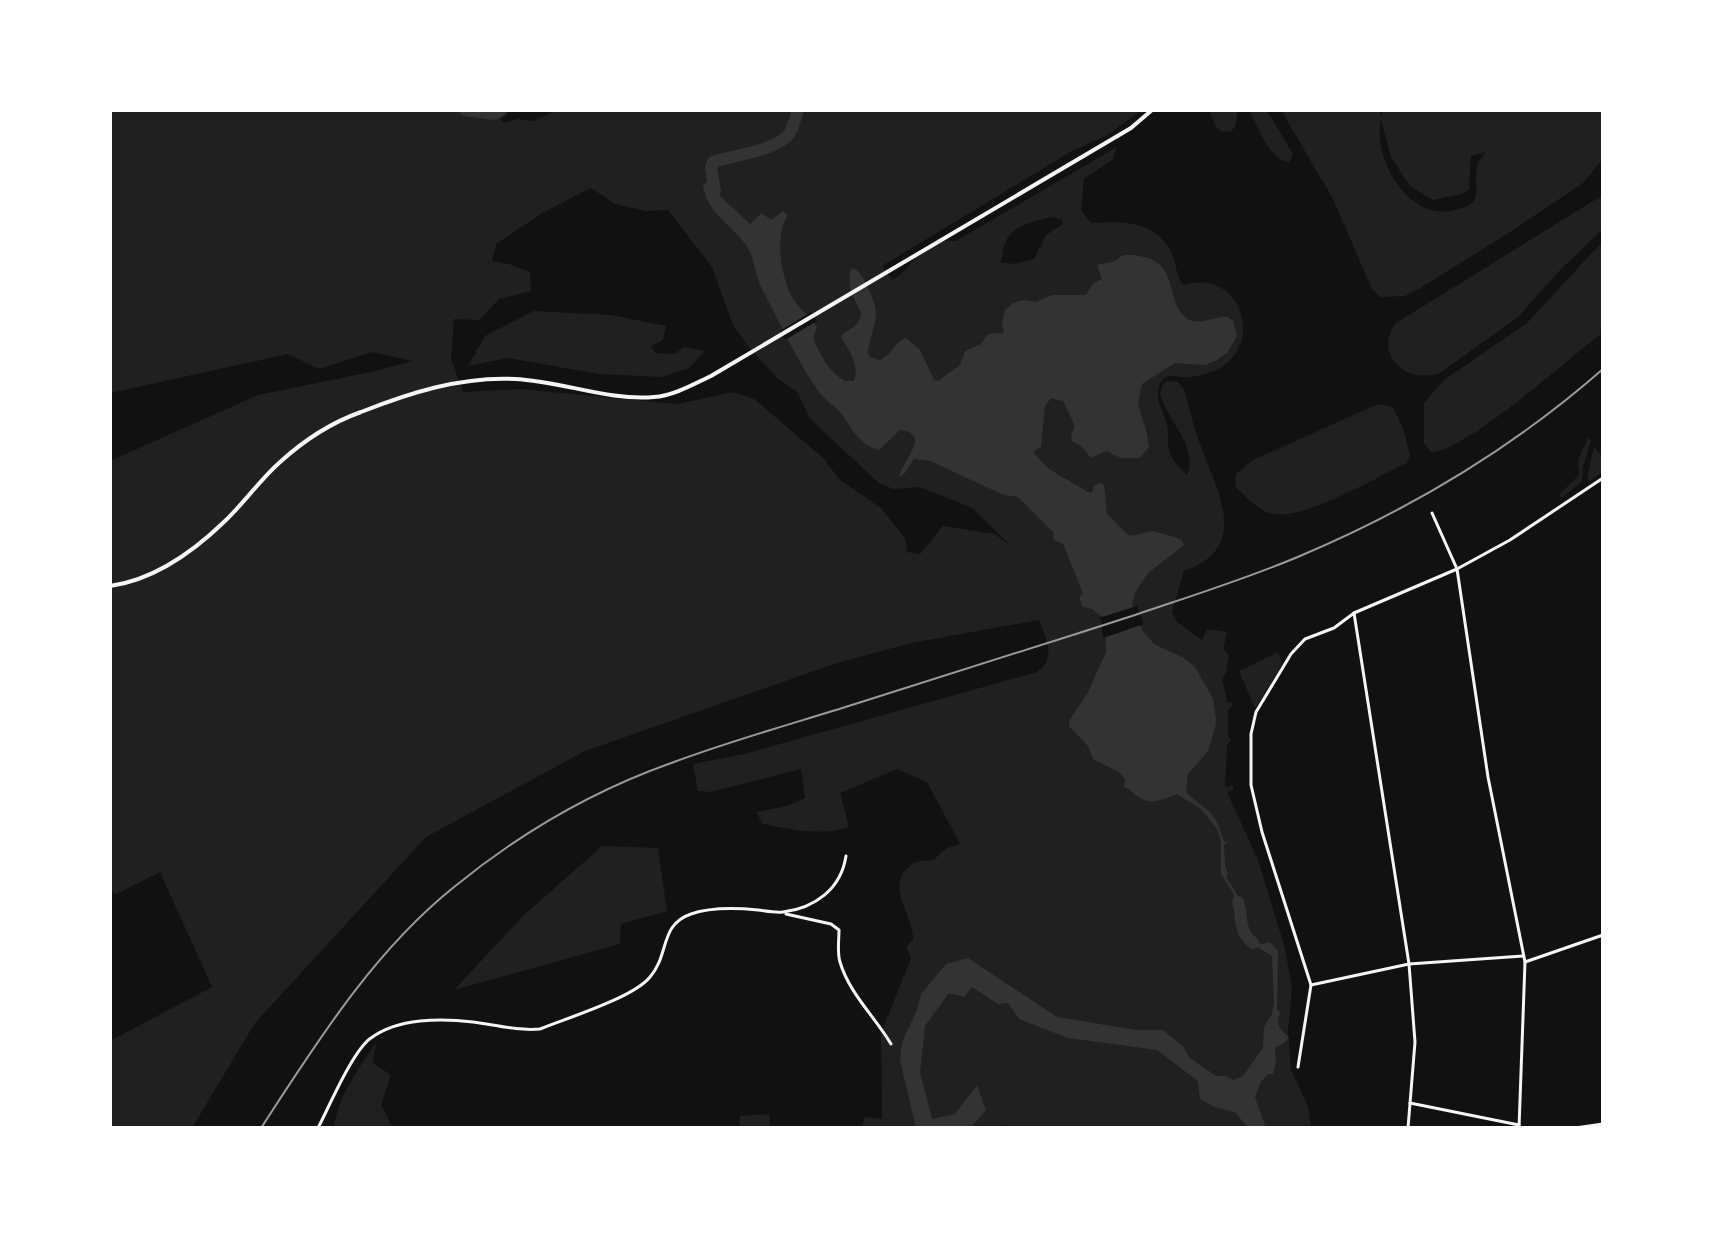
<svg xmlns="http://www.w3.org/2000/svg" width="1713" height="1238" viewBox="0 0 1713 1238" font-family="'DejaVu Sans',sans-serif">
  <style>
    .green { fill: #202020; fill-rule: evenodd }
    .water { fill: #333 }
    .pier { fill: #111 }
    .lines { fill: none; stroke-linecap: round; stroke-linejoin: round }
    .river { stroke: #333; stroke-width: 12 }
    .minor { stroke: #f5f5f5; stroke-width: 3 }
    .tertiary { stroke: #f5f5f5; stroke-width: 4 }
    .rail { stroke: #9a9a9a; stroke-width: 2 }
  </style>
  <rect width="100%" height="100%" fill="#111"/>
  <g class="green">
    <path d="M110 110H511L500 120 504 123 518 119 534 121 557 110H1141L1108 135 1072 151 882 266 892 280C919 264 917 238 956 241L1117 147 1112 160 1084 179 1081 210 1091 223C1121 221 1155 220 1171 252 1176 262 1176 273 1181 283L1185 285C1236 268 1265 337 1223 366 1213 373 1195 378 1182 377 1178 377 1174 375 1169 376 1165 377 1162 380 1160 384 1158 388 1158 391 1158 396 1159 408 1168 419 1168 432 1168 440 1167 448 1171 456 1175 463 1181 469 1187 475 1199 446 1167 421 1160 394L1162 385 1167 381 1178 382 1184 389C1189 407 1193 426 1200 444 1217 491 1252 547 1184 571L1172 612 1177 622 1202 640 1207 629 1227 632 1223 649 1229 655 1226 673 1222 678 1227 702H1231L1233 705 1228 710V736L1231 740 1227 745 1225 787 1233 785V790L1227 792 1258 860 1285 948 1292 988 1288 1031 1291 1070 1308 1106 1311 1128H1005L1007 1124 1002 1128H862L864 1117 882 1119 881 1033 911 958 906 947 913 939C914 914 881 884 914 863 921 859 927 862 933 860 937 858 940 853 943 851 948 847 954 846 960 844L927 782 897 769 840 793 849 827C820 837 792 829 763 824L756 812 787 806 805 798 801 769 711 792 698 791 693 764 744 754 1037 672C1057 658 1046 639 1039 620L911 643 834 664 585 751 426 837 255 1023 192 1128H110V1041L212 987 160 872 114 895 110 887V461L258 395 371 372 413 361 372 352 319 369 288 354 110 393ZM591 188 615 204 646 211 668 210 712 267 733 325 748 346 777 378 797 392 810 419 880 484 894 489 920 487 972 508 1012 547 995 534 943 526 920 554 907 552 905 538 881 508 840 480 823 458 754 399 733 392 678 404 521 389 463 392 451 359 454 319 479 320 499 299 531 291 530 272 509 264 492 261 496 244 544 212ZM1052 217 1062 220 1063 224 1046 235 1034 259 1014 264 1000 262C1004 256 1002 250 1005 243 1012 225 1035 221 1052 217Z"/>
    <path d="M1208 110H1238L1235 127 1230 132C1212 132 1216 121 1208 110Z"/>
    <path d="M1249 110H1267L1293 154 1289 162C1269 160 1258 127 1249 110Z"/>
    <path d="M1281 110H1379L1381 116 1383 110H1603V159L1583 183 1507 234 1419 289 1405 296 1380 297 1372 289 1333 199ZM1381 120 1391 157 1410 186 1433 200 1462 194 1469 189 1471 156 1486 152C1482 157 1478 161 1477 167 1474 178 1480 196 1472 203 1468 207 1460 208 1455 210 1409 223 1372 158 1381 120Z"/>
    <path d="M1603 195V229L1561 269 1518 317 1440 373C1405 385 1373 353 1396 323Z"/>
    <path d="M1603 241V332C1571 357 1465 452 1431 452L1424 443V403L1444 380 1527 323Z"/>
    <polygon points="534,311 611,315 666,326 663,340 651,346 655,353 674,354 685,347 705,351 689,368 662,377 599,374 508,358 468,366 485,336"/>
    <path d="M1378 404 1393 407 1404 431 1410 456 1406 463C1378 477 1297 524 1269 513 1257 509 1245 495 1235 487L1236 474 1253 460Z"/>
    <polygon points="1588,438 1591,440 1583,467 1582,481 1562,498 1559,495 1579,475 1578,460"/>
    <polygon points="1594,447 1603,457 1603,472 1590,481 1587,478"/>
    <polygon points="1278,652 1283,664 1255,708 1239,671"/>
    <polygon points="602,846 658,848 667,911 621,924 620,944 454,990 523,916"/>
    <path d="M376 1043 373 1063 391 1075 381 1105 393 1128H334C337 1098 359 1068 376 1043Z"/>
    <polygon points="769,1114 770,1128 739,1128 740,1116"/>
  </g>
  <path class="water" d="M714 176 719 195 750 224 762 213 771 220 783 211 788 215C774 235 781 276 792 297 798 308 810 316 817 327L813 337C820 355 828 371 845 381H854C860 367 849 350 841 337L842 334C853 328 860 325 861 312 853 297 848 289 850 271L853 268C862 273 864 280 868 288 883 319 873 321 868 351L869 356 879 360C892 356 894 342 906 338L920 350 934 380 938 381 960 365 965 351 981 344 988 334 1004 333 1002 322 1005 310 1013 303 1023 300 1036 302 1052 295H1086L1093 284 1102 279 1097 265C1103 263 1110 263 1115 261 1124 256 1115 257 1126 255 1132 254 1138 256 1144 257 1181 265 1164 307 1190 320 1201 325 1215 316 1227 317L1233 321 1237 336 1227 353 1217 360 1205 365 1175 363 1142 384 1138 404 1146 430 1149 447 1140 458H1121L1106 451 1091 458 1082 447 1072 441 1071 434 1075 426 1063 401 1051 398 1045 406 1041 447 1033 452 1049 469 1088 492 1092 493 1094 486 1099 483 1104 485 1107 514 1127 534 1130 536 1153 531 1181 539 1184 545 1148 573 1136 591 1132 604 1142 630 1154 644 1184 658 1195 667 1213 699 1216 719 1215 728 1208 751 1188 774 1186 792C1209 815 1214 806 1224 842H1228L1224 845 1225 865 1228 874 1226 877 1247 910C1238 925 1248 936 1261 944L1270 942 1278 951 1277 1009 1280 1013C1274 1023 1281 1031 1289 1037L1286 1042 1275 1048 1276 1062 1273 1074H1268L1261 1082 1255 1097 1266 1128H1248L1235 1112 1214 1107 1200 1099 1198 1081 1157 1050 1068 1038 1019 1019 1008 1003 998 1004 972 987 964 997 949 993 925 1026 920 1072 932 1119 955 1114 977 1085 986 1110 970 1128H916L900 1060 902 1042 917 1010 921 994 946 964 968 958 1057 1017 1136 1030H1163L1183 1046 1189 1057 1216 1076H1226L1233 1080 1243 1076 1263 1048 1264 1027 1272 1014 1274 1002 1272 956 1245 939 1233 893 1221 874V841L1217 829 1201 809 1177 794C1166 798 1153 805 1142 799 1134 795 1132 790 1124 787L1125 779 1119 772 1093 759 1088 746 1069 726V721L1088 692 1106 652 1105 619 1092 609 1083 607 1079 598 1083 593 1063 544 1054 540 1053 532 1018 497 1004 495 930 461 914 459 905 473 899 477C901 463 933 433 900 430L879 450C858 444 853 430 841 413 834 405 825 400 819 392 796 360 780 323 762 289 755 276 755 260 748 248 733 225 706 213 703 185Z"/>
  <g class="pier">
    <polygon points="811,312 817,321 785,340 780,331"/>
    <polygon points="1137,606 1144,624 1103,638 1101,621 1099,618"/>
  </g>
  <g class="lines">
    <g class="river">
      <polyline points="465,110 494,114 501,110"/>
      <path d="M715 191 711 168 713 162C734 155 776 151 789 134 793 128 796 117 798 110"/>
      <path d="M1238 902C1243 918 1238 931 1253 943"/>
    </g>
    <g class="minor">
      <polyline points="1432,513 1457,569 1488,777 1525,962 1519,1128"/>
      <polyline points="1354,613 1409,964 1415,1042 1408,1128"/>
      <path d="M786 914 831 924 839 930C839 940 837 953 840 962 849 993 875 1017 891 1044"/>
      <polyline points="1525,962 1603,935"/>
      <polyline points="1311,985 1409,964 1523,956"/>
      <polyline points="1298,1067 1311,985 1262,832 1251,785 1251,734 1256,712 1291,654 1305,639 1334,628 1354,613 1457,569 1510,540 1603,478"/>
      <polyline points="1410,1103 1519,1125"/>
      <path d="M318 1128C329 1107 353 1050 371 1038 398 1018 441 1018 473 1022 496 1025 517 1031 540 1029 567 1018 633 998 650 977 670 954 659 925 691 914 711 907 738 908 758 910 766 911 775 913 783 912 815 908 841 889 846 856"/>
      <polyline points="1575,1128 1603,1124"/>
    </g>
    <path class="tertiary" d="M110 586C154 580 193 552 225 521 244 503 259 481 279 463 303 441 330 423 361 412 409 393 462 376 515 379 561 381 608 401 654 397 673 396 694 384 711 376L1131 128 1152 110"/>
    <path class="rail" d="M261 1128C317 1042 373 952 454 887 520 833 594 790 674 762 733 740 795 723 855 704 949 674 1042 645 1135 615 1191 596 1246 579 1300 556 1409 510 1514 447 1603 369"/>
  </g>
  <rect width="1713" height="1238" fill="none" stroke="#ffffff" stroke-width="224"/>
</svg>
